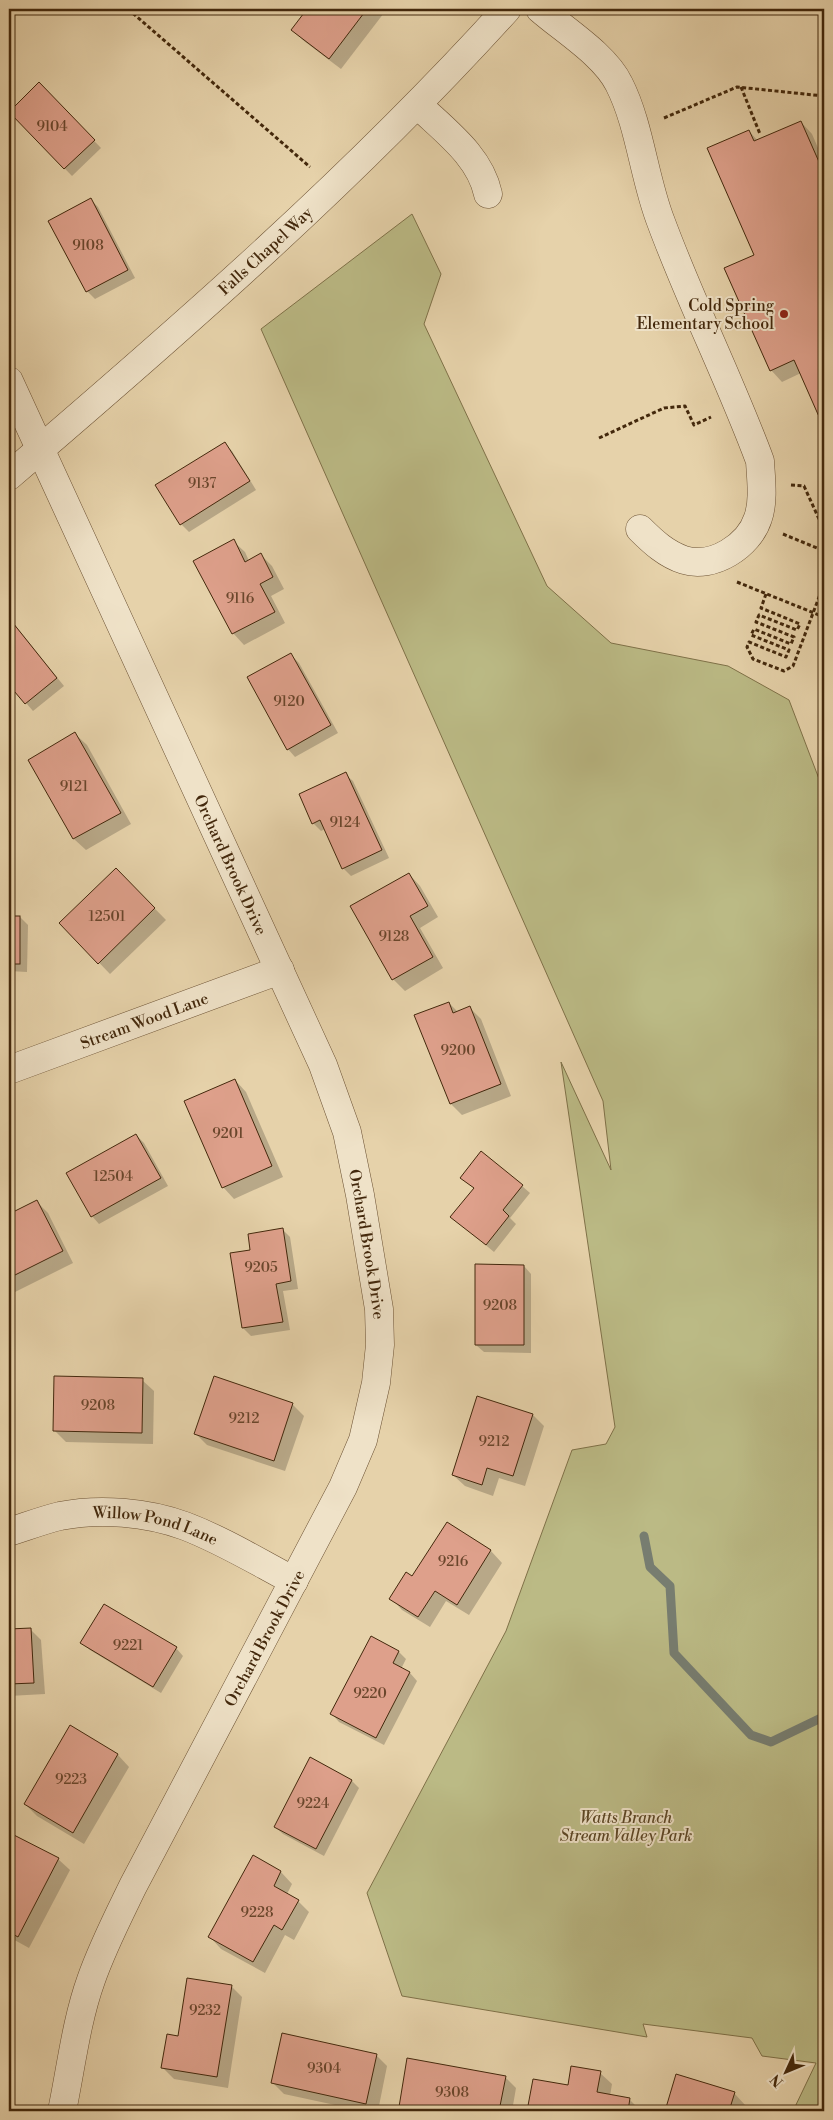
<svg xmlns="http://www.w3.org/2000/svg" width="833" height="2120" viewBox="0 0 833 2120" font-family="'Libre Bodoni',serif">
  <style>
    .green { fill: #bbba85; stroke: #7f7148 }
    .shadow { fill: #0003 }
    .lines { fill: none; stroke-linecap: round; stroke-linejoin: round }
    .stream { stroke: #777d70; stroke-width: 9 }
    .building { fill: #dea08b; stroke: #43280c }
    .minor-casing { stroke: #6c5234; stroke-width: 29 }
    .path { stroke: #43280c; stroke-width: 3; stroke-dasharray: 4 2.5; stroke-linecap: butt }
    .minor { stroke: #efe2c8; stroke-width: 28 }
    .poi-dot { fill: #8f2418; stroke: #efe2c8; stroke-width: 2 }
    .labels { text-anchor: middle; stroke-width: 4; stroke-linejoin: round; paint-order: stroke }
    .number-label { font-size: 14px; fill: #6a462c }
    .street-label { font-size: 16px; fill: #43280c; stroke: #efe2c8 }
    .poi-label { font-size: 16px; fill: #43280c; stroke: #efe2c8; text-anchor: end }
    .park-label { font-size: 16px; font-style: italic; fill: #5b4524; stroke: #efe2c8 }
  </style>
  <rect width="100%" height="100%" fill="#e6d2aa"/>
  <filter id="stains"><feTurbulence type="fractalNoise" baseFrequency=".004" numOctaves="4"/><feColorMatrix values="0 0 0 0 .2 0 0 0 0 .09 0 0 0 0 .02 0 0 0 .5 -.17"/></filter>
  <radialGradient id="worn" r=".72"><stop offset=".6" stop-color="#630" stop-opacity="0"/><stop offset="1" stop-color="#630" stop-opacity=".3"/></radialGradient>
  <polygon class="green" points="412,214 441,274 424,324 547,586 611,643 728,666 789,700 824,792 824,2111 793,2111 816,2063 762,2056 752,2038 643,2024 647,2037 402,1996 367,1893 506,1631 572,1450 606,1444 615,1427 561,1062 611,1170 603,1101 261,329"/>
  <g class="shadow">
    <polygon points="308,9 387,9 341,69 304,41 292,30"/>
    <polygon points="39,84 101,148 72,176 10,112"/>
    <polygon points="801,122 812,134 824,162 824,425 801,373 782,382 771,370 756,256 749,131 758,141"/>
    <polygon points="91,200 98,207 135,278 95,299 87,291 50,221"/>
    <polygon points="225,444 232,451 256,490 189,532 181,524"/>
    <polygon points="233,541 245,552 249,561 261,555 272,566 284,589 271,596 285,623 244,645 233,633"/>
    <polygon points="9,618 64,686 33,711 9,683"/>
    <polygon points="291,655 299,663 338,733 295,757 288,749"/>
    <polygon points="75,734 87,745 131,824 86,850 74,839 29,760"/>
    <polygon points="345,774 353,781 389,858 351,876 343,868 325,829 321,831 313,823"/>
    <polygon points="116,869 166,920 110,974 61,923"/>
    <polygon points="409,874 420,886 438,917 420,928 443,968 405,991 393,979 352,907"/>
    <polygon points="9,917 20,917 28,925 27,972 9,971"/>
    <polygon points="449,1003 458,1012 470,1008 481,1019 511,1096 462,1115 451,1104"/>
    <polygon points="235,1080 246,1092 283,1177 234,1199 223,1187"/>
    <polygon points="136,1135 144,1143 168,1186 99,1224 92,1216"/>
    <polygon points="462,1177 522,1186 530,1193 510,1218 516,1224 494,1252 452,1217 475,1189"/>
    <polygon points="36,1201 48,1213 73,1263 9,1295 9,1215"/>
    <polygon points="282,1229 290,1237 298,1289 283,1291 290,1330 251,1336 243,1328 231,1254 252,1251"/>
    <polygon points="524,1266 531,1274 531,1353 484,1352 476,1345"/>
    <polygon points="214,1377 293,1405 304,1416 285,1471 207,1445 195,1433"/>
    <polygon points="142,1380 154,1391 153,1444 66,1442 55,1431"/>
    <polygon points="9,1414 15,1464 9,1465"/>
    <polygon points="533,1415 544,1426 525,1486 499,1478 493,1496 465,1486 453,1475"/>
    <polygon points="447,1524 491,1551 502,1563 469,1615 446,1601 430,1627 402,1610 391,1598 412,1578"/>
    <polygon points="30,1629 41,1640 45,1694 9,1696 9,1630"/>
    <polygon points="82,1643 176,1648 183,1656 161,1693 90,1650"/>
    <polygon points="399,1652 406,1659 401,1669 410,1673 417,1681 384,1745 339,1722 332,1714"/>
    <polygon points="70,1727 118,1755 129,1767 84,1844 37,1816 25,1804"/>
    <polygon points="311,1759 352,1781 359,1788 324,1856 283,1834 275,1827"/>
    <polygon points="11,1834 58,1859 70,1870 29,1948 9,1937 9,1838"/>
    <polygon points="253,1857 281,1872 292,1884 287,1894 298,1901 309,1912 294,1940 285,1935 265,1973 221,1949 210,1937"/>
    <polygon points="231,1986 242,1997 228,2088 174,2079 163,2068 179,2038"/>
    <polygon points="376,2055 387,2066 378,2111 363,2111 284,2094 273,2083"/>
    <polygon points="600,2073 612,2084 610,2096 629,2099 641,2111 529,2111 534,2080 569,2087"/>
    <polygon points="677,2076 734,2093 745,2105 743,2111 666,2111"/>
    <polygon points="505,2077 516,2088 512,2111 405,2111 400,2107"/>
  </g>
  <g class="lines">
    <polyline class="stream" points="644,1536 650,1567 670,1586 674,1653 751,1735 771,1742 821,1718 824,1715"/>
  </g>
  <g class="building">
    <polygon points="307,9 367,9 329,59 291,30"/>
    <polygon points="39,82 95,140 64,169 9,112"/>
    <polygon points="801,121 823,171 824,170 824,428 794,360 770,371 724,268 754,255 707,148 749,130 754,141"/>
    <polygon points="91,198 128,270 86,292 48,221"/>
    <polygon points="225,442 250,481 180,525 155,485"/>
    <polygon points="234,539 245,562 261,553 273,577 260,584 275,612 232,634 193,561"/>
    <polygon points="9,618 57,678 25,704 9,685"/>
    <polygon points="291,653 331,725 287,750 247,677"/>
    <polygon points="75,732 121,813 73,839 28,760"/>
    <polygon points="346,772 382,850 342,869 320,820 312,824 299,794"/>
    <polygon points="116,868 155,908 98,964 59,923"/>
    <polygon points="409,873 428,906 410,916 433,957 392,980 350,906"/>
    <rect x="9" y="916" width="11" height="48"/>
    <polygon points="449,1002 453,1013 470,1006 501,1084 450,1104 414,1015"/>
    <polygon points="235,1079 272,1166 222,1188 184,1101"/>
    <polygon points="136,1134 161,1178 91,1217 66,1173"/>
    <polygon points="481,1151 523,1185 503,1210 509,1216 486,1245 450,1217 474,1188 460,1178"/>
    <polygon points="37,1200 63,1251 9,1278 9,1214"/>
    <polygon points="283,1228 291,1281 276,1284 283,1322 242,1328 230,1253 250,1250 248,1234"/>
    <polygon points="475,1264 524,1265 524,1345 475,1345"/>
    <polygon points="54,1376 143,1378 142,1433 53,1431"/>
    <polygon points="214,1376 293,1403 274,1461 194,1434"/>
    <polygon points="477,1396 533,1414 513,1476 487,1468 482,1485 452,1475"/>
    <polygon points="447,1522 491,1550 457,1605 435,1591 418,1617 389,1599 406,1572 412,1576"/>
    <polygon points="104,1604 177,1647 153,1687 80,1643"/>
    <polygon points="31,1628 34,1683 9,1684 9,1629"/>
    <polygon points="371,1636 399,1651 393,1663 410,1672 376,1738 330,1714"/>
    <polygon points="70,1725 118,1754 73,1833 24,1804"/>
    <polygon points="310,1757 352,1780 316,1849 274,1827"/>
    <polygon points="10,1833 59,1858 18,1937 9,1932"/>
    <polygon points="253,1855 281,1871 274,1886 299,1900 282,1930 274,1925 253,1962 208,1937"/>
    <polygon points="187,1978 232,1985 217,2077 161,2068 167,2034 178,2036"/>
    <polygon points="282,2033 377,2054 366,2104 271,2083"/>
    <polygon points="407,2058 506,2076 499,2111 421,2111 399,2107"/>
    <polygon points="571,2066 601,2071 597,2092 630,2098 628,2111 527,2111 533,2079 568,2085"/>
    <polygon points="676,2074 735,2092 729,2111 665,2111"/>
  </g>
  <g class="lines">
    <defs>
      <g id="minor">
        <path d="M540 9C564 30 605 55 619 84 640 125 644 179 661 222 691 303 730 380 760 461 761 479 764 501 758 518 749 546 713 569 684 560 666 554 653 542 640 529"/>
        <path d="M418 105C445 131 480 156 488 194"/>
        <path id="s1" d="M9 381 323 1065 347 1132 360 1195 379 1309 380 1345 376 1383 363 1440 343 1487 133 1886C118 1917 102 1948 91 1980 76 2022 71 2068 62 2111"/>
        <path id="s2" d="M9 476C182 328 355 177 507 9"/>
        <path id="s3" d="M9 1070 280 970"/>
        <path id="s4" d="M9 1532C25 1527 43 1520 60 1516 99 1508 147 1512 185 1526 222 1540 258 1562 294 1581"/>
      </g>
    </defs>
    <use href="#minor" class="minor-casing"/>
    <g class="path">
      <polyline points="128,9 310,167"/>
      <polyline points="741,87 760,134"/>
      <polyline points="664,118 737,87 824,96"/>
      <polyline points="599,438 664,408 685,406 694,425 711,417"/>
      <polyline points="791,485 804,486 824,530"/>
      <polyline points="818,515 824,512"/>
      <polyline points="783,534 824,551"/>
      <polyline points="737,582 824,617"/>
      <polyline points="766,594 761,608 800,624 797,630 759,615 756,622 794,637 791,644 754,629 751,635 789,650 786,657 749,642 747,647 753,659 784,671 793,666 824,584"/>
    </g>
    <use href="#minor" class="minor"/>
  </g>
  <circle class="poi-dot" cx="784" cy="314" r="5"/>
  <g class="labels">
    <g class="number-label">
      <text x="52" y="131">9104</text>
      <text x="88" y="250">9108</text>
      <text x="202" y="488">9137</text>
      <text x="240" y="603">9116</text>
      <text x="289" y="706">9120</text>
      <text x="74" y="791">9121</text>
      <text x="345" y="827">9124</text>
      <text x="107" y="921">12501</text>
      <text x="394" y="941">9128</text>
      <text x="458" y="1055">9200</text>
      <text x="228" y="1138">9201</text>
      <text x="113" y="1181">12504</text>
      <text x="261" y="1272">9205</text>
      <text x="500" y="1310">9208</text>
      <text x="98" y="1410">9208</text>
      <text x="244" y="1423">9212</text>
      <text x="494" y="1446">9212</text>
      <text x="453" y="1566">9216</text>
      <text x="128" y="1650">9221</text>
      <text x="370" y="1698">9220</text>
      <text x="71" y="1784">9223</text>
      <text x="313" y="1808">9224</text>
      <text x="257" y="1917">9228</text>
      <text x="205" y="2015">9232</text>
      <text x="324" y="2073">9304</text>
      <text x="452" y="2097">9308</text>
    </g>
    <g class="street-label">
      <text dy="6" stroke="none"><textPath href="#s2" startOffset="341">Falls Chapel Way</textPath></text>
      <text dy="6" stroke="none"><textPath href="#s1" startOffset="532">Orchard Brook Drive</textPath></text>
      <text dy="6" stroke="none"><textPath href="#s3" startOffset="144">Stream Wood Lane</textPath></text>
      <text dy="6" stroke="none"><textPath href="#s1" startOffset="938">Orchard Brook Drive</textPath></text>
      <text dy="6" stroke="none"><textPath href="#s4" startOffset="151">Willow Pond Lane</textPath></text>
      <text transform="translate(264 1638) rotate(-62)" y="6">Orchard Brook Drive</text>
    </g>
    <g class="poi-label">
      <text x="774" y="311">Cold Spring<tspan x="774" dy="18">Elementary School</tspan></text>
    </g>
    <g class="park-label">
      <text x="626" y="1823">Watts Branch<tspan x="626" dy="18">Stream Valley Park</tspan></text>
    </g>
  </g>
  <rect width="833" height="2120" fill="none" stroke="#e6d2aa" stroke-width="30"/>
  <rect x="10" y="10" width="813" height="2100" fill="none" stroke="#43280c" stroke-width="2.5"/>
  <rect x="15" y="15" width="803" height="2090" fill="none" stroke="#43280c"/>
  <g transform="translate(786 2072) rotate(226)" stroke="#efe2c8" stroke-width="4" paint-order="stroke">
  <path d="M0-4L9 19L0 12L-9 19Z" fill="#43280c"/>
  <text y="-8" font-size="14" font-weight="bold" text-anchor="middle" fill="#43280c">N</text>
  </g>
  <rect width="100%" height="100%" filter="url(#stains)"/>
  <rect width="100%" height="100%" fill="url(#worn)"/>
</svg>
